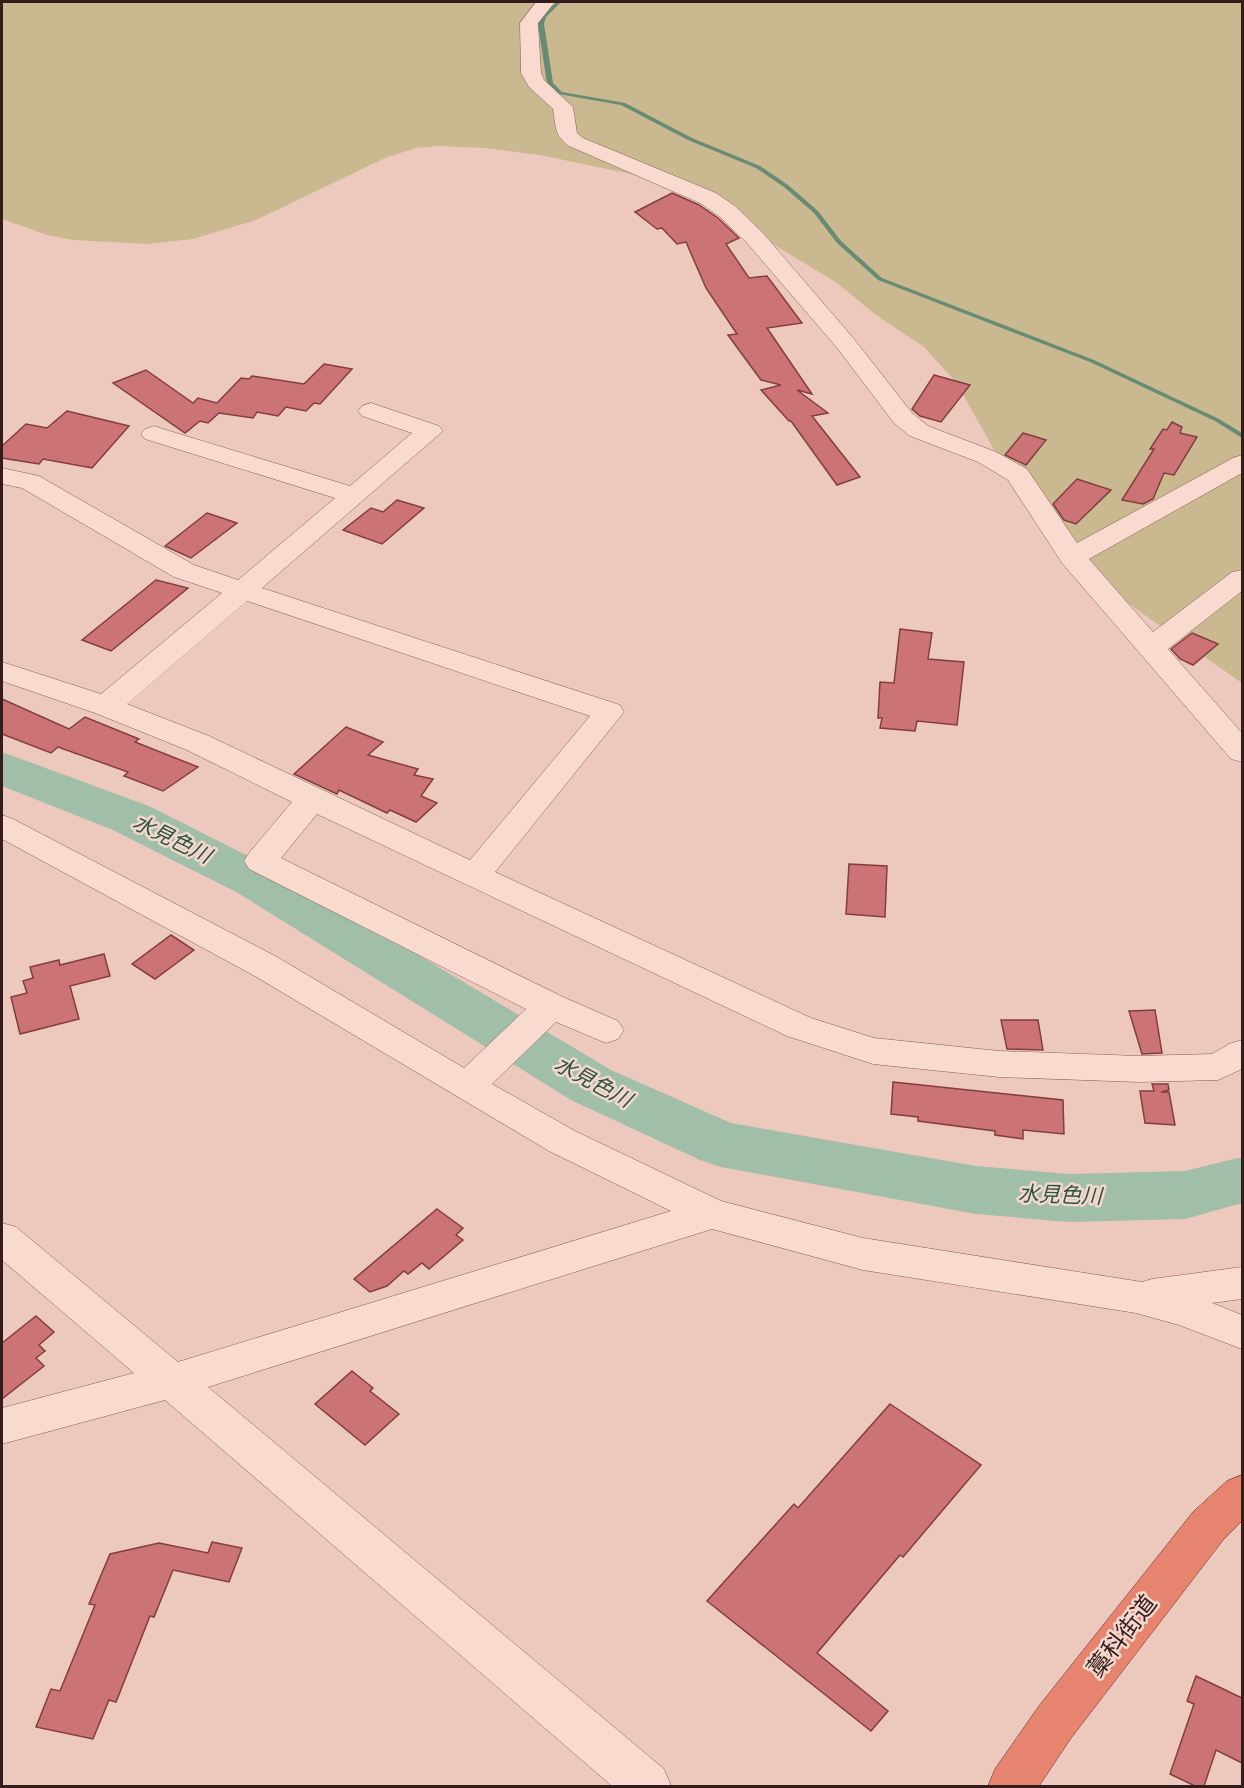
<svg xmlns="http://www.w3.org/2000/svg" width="1244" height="1788" viewBox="0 0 1244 1788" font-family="'PT Serif','Noto Sans JP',serif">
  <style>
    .green { fill: #cab891 }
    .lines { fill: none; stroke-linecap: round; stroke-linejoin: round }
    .stream { fill: #688b73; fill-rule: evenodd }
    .river { fill: #a0bea8; fill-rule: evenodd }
    .building { fill: #cb7375; stroke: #833d40; stroke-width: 1.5 }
    .minor-casing { stroke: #845b56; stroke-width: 1 }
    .trunk-casing { stroke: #512c2b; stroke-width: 1 }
    .minor { fill: #f8dacf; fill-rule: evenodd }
    .trunk { fill: #e78470; fill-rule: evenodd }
    .labels { text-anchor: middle; stroke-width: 5; stroke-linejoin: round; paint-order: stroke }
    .water-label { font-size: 21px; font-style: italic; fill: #2a533f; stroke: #f4d7cc }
    .near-street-label { font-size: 24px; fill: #331c1b; stroke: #f4d7cc }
  </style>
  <rect width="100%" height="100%" fill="#edc9bd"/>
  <polygon class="green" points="2,2 1242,2 1242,683 1066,560 1032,517 956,382 924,347 876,315 837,283 686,191 650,178 540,155 484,148 439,146 416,148 385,158 256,220 193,239 146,244 73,240 47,235 2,219"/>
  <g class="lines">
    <polygon class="stream" points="557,2 561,2 546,17 544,24 553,83 562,92 625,103 692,138 760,166 788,185 818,211 841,241 882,278 1094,360 1219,419 1242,433 1242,438 1215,421 1090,362 878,280 837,243 814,213 784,187 756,168 688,140 621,105 558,94 547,84 538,24 542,15"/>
    <polygon class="river" points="2,752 149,806 274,869 611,1070 731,1123 976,1166 1069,1174 1185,1171 1242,1157 1242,1203 1185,1219 1069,1222 976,1214 721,1167 700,1160 571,1100 238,893 113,830 2,786"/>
  </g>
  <g class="building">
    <polygon points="672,193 699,205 718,218 739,238 726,244 749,278 767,276 802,323 767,328 812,394 797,390 828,413 812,416 860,477 837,485 791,421 789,421 761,390 781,385 761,380 728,335 737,334 706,288 686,242 677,244 662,228 657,229 635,212"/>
    <polygon points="324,364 352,369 320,404 314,403 306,411 286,407 278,416 257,412 253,418 219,413 208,423 200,421 185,433 113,383 146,370 193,403 198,398 217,403 241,378 249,379 252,376 304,384"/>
    <polygon points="934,375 970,385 941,422 920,416 912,409"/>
    <polygon points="67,411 129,426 92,468 43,459 39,464 2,458 2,446 26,424 47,428"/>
    <polygon points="1172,422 1182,427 1180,433 1197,437 1174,475 1164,473 1153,499 1143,504 1122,500 1154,449 1150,449 1163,429 1167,430"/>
    <polygon points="1023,433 1046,440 1026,465 1005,455"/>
    <polygon points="1077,479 1111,490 1076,524 1064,520 1053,504"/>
    <polygon points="397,500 424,508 382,544 343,530 371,508 383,512"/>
    <polygon points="207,513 237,523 191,558 165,546"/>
    <polygon points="156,580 188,588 111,651 82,640"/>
    <polygon points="900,629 932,633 928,659 964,662 957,725 917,721 915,731 880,728 882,718 878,718 880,682 894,683"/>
    <polygon points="1192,633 1218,644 1193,665 1180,659 1171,649"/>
    <polygon points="2,699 69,729 85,717 139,739 135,742 198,767 163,791 124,776 128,772 58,747 51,753 2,734"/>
    <polygon points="346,727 383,742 368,755 418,769 414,775 433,779 421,796 437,803 416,822 390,810 387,813 339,790 337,794 294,774"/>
    <polygon points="849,864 887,866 885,917 846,914"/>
    <polygon points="171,935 194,950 155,979 132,964"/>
    <polygon points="104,954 110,976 70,986 79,1019 20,1034 11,997 27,993 23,981 33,978 30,967 59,960 60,965"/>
    <polygon points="1155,1010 1162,1053 1142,1054 1129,1011"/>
    <polygon points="1001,1020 1038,1020 1043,1050 1007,1049"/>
    <polygon points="893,1082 1063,1100 1064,1134 1023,1130 1023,1139 995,1135 995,1131 918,1121 918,1117 891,1114"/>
    <polygon points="1152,1084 1168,1084 1169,1090 1161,1092 1169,1092 1175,1125 1145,1123 1140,1091 1154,1091"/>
    <polygon points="437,1209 463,1228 456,1235 463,1240 429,1269 422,1263 408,1274 404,1271 387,1286 370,1292 354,1279"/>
    <polygon points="36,1316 54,1332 39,1345 45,1351 36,1358 44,1366 2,1399 2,1343"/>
    <polygon points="352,1371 373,1388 370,1391 399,1414 365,1445 315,1404"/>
    <polygon points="890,1404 981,1465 903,1557 900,1555 817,1653 888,1711 871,1731 707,1601 794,1504 798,1508"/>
    <polygon points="212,1542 242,1548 229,1582 173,1570 154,1617 150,1616 116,1702 109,1700 93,1739 36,1727 51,1689 60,1691 95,1605 89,1604 110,1554 159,1543 208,1553"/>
    <polygon points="1196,1676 1242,1698 1242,1763 1216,1750 1204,1786 1195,1786 1170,1774 1194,1704 1187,1701"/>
  </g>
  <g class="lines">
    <defs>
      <g id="minor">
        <path d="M536 2H555L538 23 541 73 544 80 573 107 577 133 583 138 716 193 735 206 763 233 854 339 912 413 928 426 996 452 1027 469 1077 543 1233 458 1242 455V473L1089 559 1153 632 1232 572 1242 570V591L1168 649 1242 733V762L1231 759 1062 563 1008 480 978 462 910 436 894 423 838 349 747 243 719 216 700 203 569 146C554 135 556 127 553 109L529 87 521 73 520 23Z"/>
        <path d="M371 403 439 426 443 431 262 588 620 705 624 712 495 872 811 1018 874 1038 999 1051 1139 1056 1212 1054 1229 1044 1242 1040V1069L1218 1080 1139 1082 999 1077 873 1064 787 1036 317 814 281 858 563 997 618 1021 624 1030 618 1039 606 1043 556 1022 492 1084 575 1131 721 1201 863 1238 1142 1282 1152 1279 1242 1267V1299L1212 1303 1242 1315V1349L1179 1325 1136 1313 863 1270 712 1229 208 1387 664 1769 671 1786H612L165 1400 2 1444V1408L134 1373 2 1260V1223L16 1227 178 1362 671 1211 549 1151 253 975 2 839V815L13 819 277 957 464 1068 526 1009 249 869 244 861 249 853 292 802 187 750 95 713 2 681V662L101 694 222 593 174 577 22 488 2 484V468L39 476 194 565 238 580 335 498 145 439 141 434 145 429 154 426 163 429 350 486 412 433 362 416 358 411 362 406ZM247 601 590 716 470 860 209 736 127 704Z"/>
      </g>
      <polygon id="trunk" points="1242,1475 1242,1521 1223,1540 1071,1738 1039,1786 988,1786 995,1769 1039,1706 1193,1512 1227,1481"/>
    </defs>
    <use href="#minor" class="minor-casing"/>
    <use href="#trunk" class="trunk-casing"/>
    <use href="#minor" class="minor"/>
    <use href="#trunk" class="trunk"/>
  </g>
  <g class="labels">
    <g class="water-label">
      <text transform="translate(172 839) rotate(26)" y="7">水見色川</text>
      <text transform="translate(593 1082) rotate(28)" y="7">水見色川</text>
      <text transform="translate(1060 1195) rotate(2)" y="7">水見色川</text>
    </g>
    <g class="near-street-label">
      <text transform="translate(1122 1636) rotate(-52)" y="8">藁科街道</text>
    </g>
  </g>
  <rect width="1244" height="1788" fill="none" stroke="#331c1b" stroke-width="6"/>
</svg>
